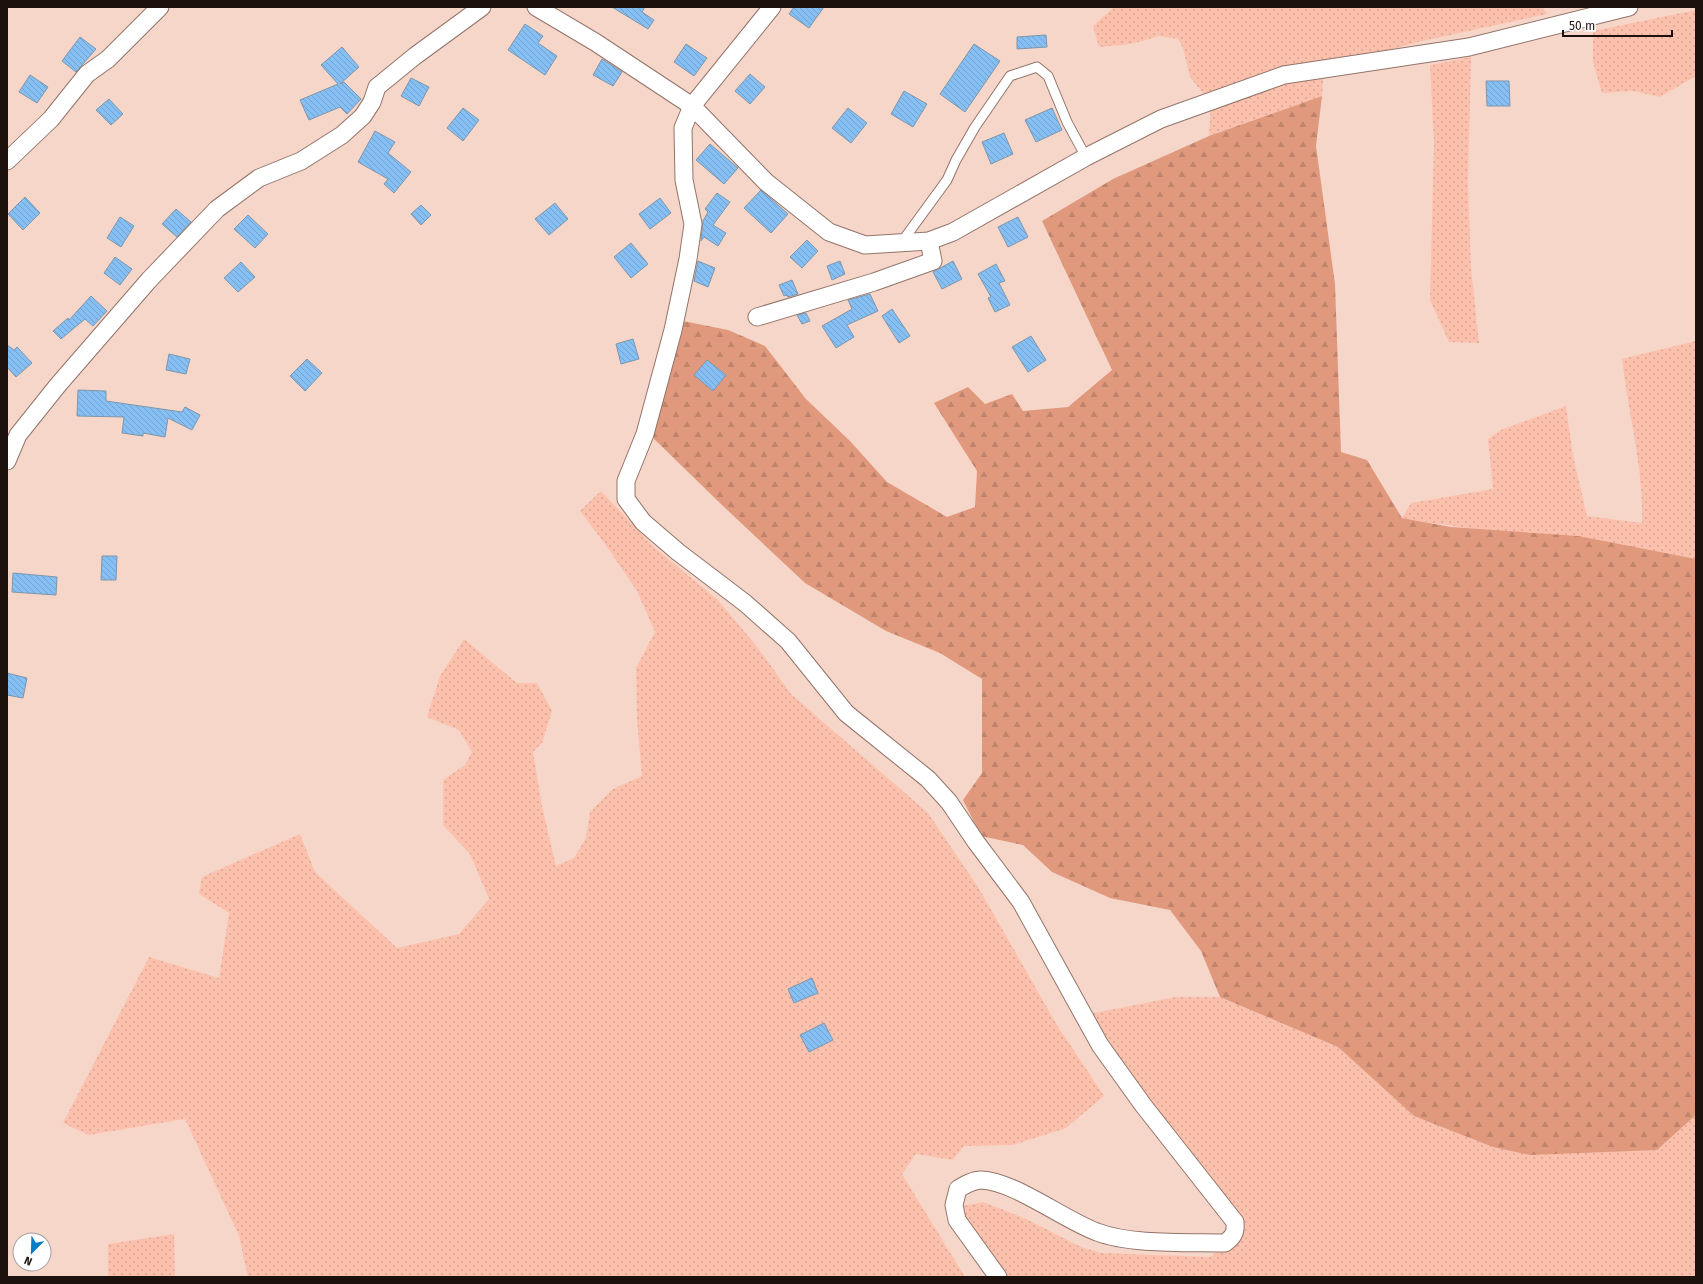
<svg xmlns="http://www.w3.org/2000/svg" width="1703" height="1284" viewBox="0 0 1703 1284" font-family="'Fira Sans',sans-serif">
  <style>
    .grass { fill: url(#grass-dots) }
    .forest { fill: url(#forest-firs) }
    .building { fill: url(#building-back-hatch); stroke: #7f96aa }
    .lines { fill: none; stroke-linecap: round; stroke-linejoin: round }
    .lane-casing { stroke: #92746a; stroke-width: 11 }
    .street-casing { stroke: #92746a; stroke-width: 19 }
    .lane { stroke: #fff; stroke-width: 9 }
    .street { stroke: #fff; stroke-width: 17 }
  </style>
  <defs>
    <pattern id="grass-dots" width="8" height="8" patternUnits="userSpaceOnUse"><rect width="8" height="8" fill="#fcc1ac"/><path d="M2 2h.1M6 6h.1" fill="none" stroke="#d7a593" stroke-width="1.8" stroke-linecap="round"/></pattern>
    <pattern id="forest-firs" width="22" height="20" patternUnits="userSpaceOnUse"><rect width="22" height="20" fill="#e1997e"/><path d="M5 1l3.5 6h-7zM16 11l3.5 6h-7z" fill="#c0836c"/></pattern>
    <pattern id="building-back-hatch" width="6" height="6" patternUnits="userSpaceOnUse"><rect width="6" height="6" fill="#85bff3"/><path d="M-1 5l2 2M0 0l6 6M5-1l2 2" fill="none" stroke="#72a3cf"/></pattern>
  </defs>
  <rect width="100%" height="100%" fill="#f7d6ca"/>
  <g class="grass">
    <polygon points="1114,7 1543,7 1547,14 1418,42 1324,68 1322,96 1209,136 1211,103 1190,77 1183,48 1178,39 1160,36 1131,44 1099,47 1093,26"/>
    <polygon points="1696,10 1696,76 1660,97 1633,91 1602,93 1593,62 1593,31"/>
    <polygon points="1471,57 1468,183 1471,268 1479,343 1449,342 1430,300 1434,142 1430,65"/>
    <path d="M1696 341V559C1598 541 1499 535 1402 518L1411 503 1493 489 1488 439 1501 430 1566 406 1573 456 1587 516 1642 523C1644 468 1628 413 1622 359Z"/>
    <polygon points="601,491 655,548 718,600 758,648 791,694 928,813 978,887 1057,1025 1104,1096 1066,1128 1013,1145 964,1146 953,1160 916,1154 902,1174 965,1277 248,1277 239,1236 185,1119 89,1135 63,1123 149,957 219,978 229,913 199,894 202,877 300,834 315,872 397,948 459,934 489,899 470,854 443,825 443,780 465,765 472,752 459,730 427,717 440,676 464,639 517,683 537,683 552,711 542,743 533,752 542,806 556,866 574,858 586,838 590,812 613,789 642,776 637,720 636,668 655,632 637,591 605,544 580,511"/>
    <polygon points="1176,997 1220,997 1338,1047 1414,1116 1657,1150 1696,1115 1696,1277 991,1277 957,1207 983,1202 1026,1219 1081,1247 1101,1253 1210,1257 1227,1245 1226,1222 1084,1015"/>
    <polygon points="174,1234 175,1277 108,1277 108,1244"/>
  </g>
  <polygon class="forest" points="1322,96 1316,146 1335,284 1341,452 1367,460 1402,518 1451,527 1578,536 1696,559 1696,1115 1657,1150 1530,1155 1493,1147 1414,1116 1338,1047 1220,997 1201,951 1170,910 1110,898 1052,872 1023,845 981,836 963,800 982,773 982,679 940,653 886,631 805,583 724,507 651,436 683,321 728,330 765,346 806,399 850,441 887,482 947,517 975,507 977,471 934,403 968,387 985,404 1012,394 1023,411 1068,407 1112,370 1042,221 1113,179 1209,136"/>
  <g class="building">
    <polygon points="612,7 645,7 642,12 654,20 648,29"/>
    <polygon points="794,7 824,7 809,28 789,14"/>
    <polygon points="525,24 543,36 538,43 557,56 545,75 508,50"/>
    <polygon points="1046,35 1047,47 1017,49 1017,37"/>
    <polygon points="80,37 96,49 76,72 62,61"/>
    <polygon points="686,44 707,58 694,76 674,62"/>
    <polygon points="974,44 1000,61 965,112 940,94"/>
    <polygon points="342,47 359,67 340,84 344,82 361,99 347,114 340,107 309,120 300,100 338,84 321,65"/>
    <polygon points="602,59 622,72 613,86 593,75"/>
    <polygon points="750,74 765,87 750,104 735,91"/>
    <polygon points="30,75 48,87 37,103 19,92"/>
    <polygon points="411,78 429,87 419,106 401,96"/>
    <polygon points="1486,81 1509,81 1510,106 1487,106"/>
    <polygon points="904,91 927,104 913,127 891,114"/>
    <polygon points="109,99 123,114 111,125 96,110"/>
    <polygon points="463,108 479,120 463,141 447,128"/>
    <polygon points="848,108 867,123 851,143 832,128"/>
    <polygon points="1052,108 1062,130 1036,142 1025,120"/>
    <polygon points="375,131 395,142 388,153 411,172 394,193 384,184 388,179 358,162"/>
    <polygon points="1004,133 1013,154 991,164 982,142"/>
    <polygon points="710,144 738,168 724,184 696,160"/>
    <polygon points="761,190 788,214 771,233 744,208"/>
    <polygon points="717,193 730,202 713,225 726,233 718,246 704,237 701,241 703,221 708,212 705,209"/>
    <polygon points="25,197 40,213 23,230 8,214"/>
    <polygon points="660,198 671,213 650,229 639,214"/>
    <polygon points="555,203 568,219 549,235 535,219"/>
    <polygon points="421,205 431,215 421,225 411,214"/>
    <polygon points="176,209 191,222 177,237 162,224"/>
    <polygon points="248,215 268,234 255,248 234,229"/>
    <polygon points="120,217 134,226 121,247 107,238"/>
    <polygon points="1018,217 1028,237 1008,247 998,227"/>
    <polygon points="807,240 818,251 802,268 790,257"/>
    <polygon points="631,243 648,264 631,278 614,257"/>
    <polygon points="115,257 132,269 120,285 104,273"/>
    <polygon points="698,261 715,268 708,287 694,281"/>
    <polygon points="840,261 845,274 832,280 827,266"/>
    <polygon points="953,261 962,279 942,289 933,272"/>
    <polygon points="241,262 255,277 238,292 224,278"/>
    <polygon points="996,264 1005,281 999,283 1010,305 995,312 988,298 991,297 978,274"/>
    <polygon points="792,280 798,294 788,297 786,295 784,296 779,285"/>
    <polygon points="870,294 878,311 847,325 854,337 836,348 822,326 852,309 848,300"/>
    <polygon points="91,296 107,311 93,326 85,319 61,339 53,331 68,318 69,320"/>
    <polygon points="892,309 910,336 899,343 882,316"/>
    <polygon points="806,313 810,321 802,324 797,315"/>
    <polygon points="1031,336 1046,360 1028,372 1012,347"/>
    <polygon points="633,339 639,359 621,364 616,344"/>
    <polygon points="7,345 14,350 17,347 32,363 16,377 7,367"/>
    <polygon points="169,354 190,359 186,374 166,370"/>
    <polygon points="307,359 322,373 305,391 290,376"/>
    <polygon points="707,360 726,375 713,391 694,375"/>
    <polygon points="78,390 106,391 106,401 182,412 185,407 200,415 192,430 168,418 165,437 143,433 143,436 122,433 124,417 77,416"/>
    <polygon points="102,556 117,556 116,580 101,580"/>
    <polygon points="13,573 57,577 56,595 12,592"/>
    <polygon points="7,673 27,678 23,698 7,695"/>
    <polygon points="812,978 818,993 794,1003 788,989"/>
    <polygon points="824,1023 833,1040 809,1052 800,1035"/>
  </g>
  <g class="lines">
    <defs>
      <polyline id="lane" points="901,243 947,180 956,160 975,127 1010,76 1037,67 1048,76 1067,122 1086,157"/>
      <g id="street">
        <polyline points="536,7 595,42 692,106 766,182 829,232 865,245 929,241 953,232 1086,157 1161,119 1284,75 1469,47 1629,7"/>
        <path d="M772 7 692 106 683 128 684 180 693 224 688 259 673 330 645 434 626 481V499L643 522 678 552 745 603 788 641 846 713 928 779 949 802 976 842 1021 902 1100 1045 1143 1105 1235 1222C1236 1233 1233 1237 1225 1243 1188 1242 1130 1245 1097 1232 1064 1220 1014 1181 981 1180 973 1180 965 1185 958 1189L954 1205 957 1220 998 1277"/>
        <polyline points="7,161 51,119 87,74 108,59 160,7"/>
        <polyline points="757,317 874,282 933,261 929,241"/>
        <polyline points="7,461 18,435 58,385 149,280 217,209 259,178 301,161 342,135 363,116 372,102 377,87 415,56 482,7"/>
      </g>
    </defs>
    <use href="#lane" class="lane-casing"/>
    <use href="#street" class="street-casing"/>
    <use href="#lane" class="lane"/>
    <use href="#street" class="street"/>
  </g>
  <rect width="1703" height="1284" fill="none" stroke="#1c110d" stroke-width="16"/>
  <g transform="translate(32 1252) rotate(203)"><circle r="19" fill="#ffffff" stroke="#a4a09e"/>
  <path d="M0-3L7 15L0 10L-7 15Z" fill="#047bc5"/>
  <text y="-6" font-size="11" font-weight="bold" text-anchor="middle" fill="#1c110d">N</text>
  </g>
  <path d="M1563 30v6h109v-6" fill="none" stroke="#1c110d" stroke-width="2"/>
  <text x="1569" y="30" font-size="12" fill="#1c110d" stroke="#ffffff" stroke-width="3" paint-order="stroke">50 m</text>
</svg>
